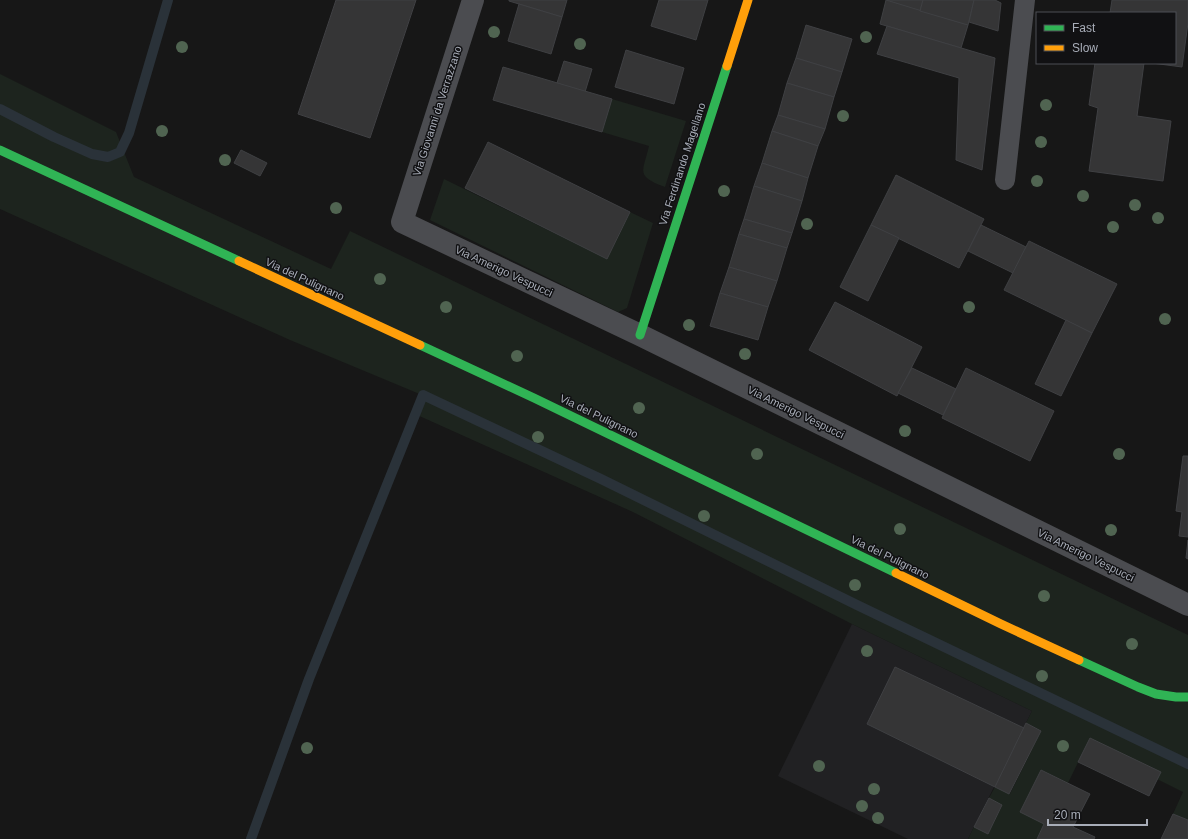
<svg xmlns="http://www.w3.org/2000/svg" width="1188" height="839" viewBox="0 0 1188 839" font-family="Arial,sans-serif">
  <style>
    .built { fill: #212123 }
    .green { fill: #1d241e }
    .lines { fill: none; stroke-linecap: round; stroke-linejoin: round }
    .stream { stroke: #2a3239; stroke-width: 10 }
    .building { fill: #353536; stroke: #3f4043 }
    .lane { stroke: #4b4c50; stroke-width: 20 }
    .street { stroke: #4b4c50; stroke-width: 22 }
    .fast { stroke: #30b455; stroke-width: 9 }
    .slow { stroke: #ff9f0a; stroke-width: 9 }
    .tree { fill: #506451 }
    .labels { text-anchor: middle; stroke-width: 3; stroke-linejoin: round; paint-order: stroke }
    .street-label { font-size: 11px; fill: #a8adb8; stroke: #111113 }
  </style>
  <rect width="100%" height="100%" fill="#171717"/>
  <polygon class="built" points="852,624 1032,711 968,839 908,839 778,776"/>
  <g class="green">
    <polygon points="0,74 116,132 134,177 331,269 350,231 1188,635 1188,820 1173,814 1183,792 1157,779 1090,738 1068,783 1041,770 1020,812 1044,824 1037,839 968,839 974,827 988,834 1002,805 989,798 995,787 1010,794 1041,731 1026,723 1032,711 852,624 633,512 415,414 422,395 290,340 0,209"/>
    <path d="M612 99 686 121 665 187C635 176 643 172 649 146L602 132Z"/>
    <polygon points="444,179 607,259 630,212 653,223 627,308 618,312 430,220"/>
  </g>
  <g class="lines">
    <g class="stream">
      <polyline points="0,109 54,137 92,154 108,157 120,152 129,133 168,0"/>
      <polyline points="251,839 309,679 423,395 601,479 857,605 1188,764"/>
    </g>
  </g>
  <g class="building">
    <polygon points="336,0 416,0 370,138 298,114"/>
    <polygon points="509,0 567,0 562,17 509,1"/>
    <polygon points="659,0 708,0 696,40 651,26"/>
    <polygon points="886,0 923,0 920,11"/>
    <polygon points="886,0 968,25 961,48 880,24"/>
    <polygon points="923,0 974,0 968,25 920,11"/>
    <polygon points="974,0 995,0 1001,3 998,31 969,22"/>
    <polygon points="1112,0 1188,0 1188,23 1182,67 1152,63 1175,63 1175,13 1110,13"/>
    <polygon points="519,4 562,17 551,54 508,41"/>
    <polygon points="806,25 852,39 842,72 796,58"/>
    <polygon points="887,26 995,58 982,170 956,160 959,78 877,54"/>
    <polygon points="626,50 684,68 674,104 615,87"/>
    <polygon points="796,58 842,72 834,97 787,83"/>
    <polygon points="564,61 592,69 585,92 557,83"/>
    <polygon points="1095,63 1144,63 1137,116 1171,121 1163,181 1089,171 1098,108 1089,105"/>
    <polygon points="503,67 612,99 602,132 493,100"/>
    <polygon points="787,83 834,97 825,129 778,115"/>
    <polygon points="778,115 825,129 818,146 772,131"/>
    <polygon points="772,131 818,146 808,178 762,163"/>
    <polygon points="488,142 630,212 607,259 465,188"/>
    <polygon points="241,150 267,163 260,176 234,163"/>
    <polygon points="762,163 808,178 802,201 754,186"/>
    <polygon points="896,175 984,219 959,268 871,225"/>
    <polygon points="754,186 802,201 792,233 744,219"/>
    <polygon points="744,219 792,233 787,248 739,234"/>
    <polygon points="871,225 899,238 868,301 840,287"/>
    <polygon points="981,225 1026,247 1013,273 968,251"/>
    <polygon points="739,234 787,248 777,281 729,267"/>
    <polygon points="1029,241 1117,284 1092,333 1004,290"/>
    <polygon points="729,267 777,281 768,307 720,293"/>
    <polygon points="720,293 768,307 758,340 710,326"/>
    <polygon points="835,302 922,347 897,396 809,350"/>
    <polygon points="1066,320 1092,333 1061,396 1035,384"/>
    <polygon points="912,368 956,389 943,415 898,393"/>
    <polygon points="966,368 1054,411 1030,461 942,418"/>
    <polygon points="1183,456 1188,456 1188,537 1179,536 1182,512 1176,511"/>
    <polygon points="1188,540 1188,559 1186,558"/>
    <polygon points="895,667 1024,728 995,787 867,724"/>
    <polygon points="1026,723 1041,731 1009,794 995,787"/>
    <polygon points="1090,738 1161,772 1149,796 1078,762"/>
    <polygon points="1041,770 1090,794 1073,827 1095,837 1094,839 1037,839 1044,824 1020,812"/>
    <polygon points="989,798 1002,805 988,834 974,827"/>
    <polygon points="1173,814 1188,820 1188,839 1161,839"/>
  </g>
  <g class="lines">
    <polyline class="lane" points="1005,180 1025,0"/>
    <polyline class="street" points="473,0 402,222 640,335 1188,605"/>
    <g class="fast">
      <polyline points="0,150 239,261"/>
      <polyline points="640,335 727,66"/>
      <polyline points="420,345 534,398 896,573"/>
      <polyline points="1079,660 1138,687 1156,694 1176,697 1188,697"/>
    </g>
    <g class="slow">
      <polyline points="727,66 748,0"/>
      <polyline points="239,261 420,345"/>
      <polyline points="896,573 1001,624 1079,660"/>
    </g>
  </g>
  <g class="tree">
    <circle cx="494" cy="32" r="6"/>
    <circle cx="866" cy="37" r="6"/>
    <circle cx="580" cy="44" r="6"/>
    <circle cx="182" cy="47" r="6"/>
    <circle cx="1046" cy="105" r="6"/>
    <circle cx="843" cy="116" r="6"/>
    <circle cx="162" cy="131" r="6"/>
    <circle cx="1041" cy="142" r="6"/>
    <circle cx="225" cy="160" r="6"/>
    <circle cx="1037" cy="181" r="6"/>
    <circle cx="724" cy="191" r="6"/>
    <circle cx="1083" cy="196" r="6"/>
    <circle cx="1135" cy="205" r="6"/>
    <circle cx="336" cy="208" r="6"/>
    <circle cx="1158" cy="218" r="6"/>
    <circle cx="807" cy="224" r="6"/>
    <circle cx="1113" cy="227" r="6"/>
    <circle cx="380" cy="279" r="6"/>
    <circle cx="446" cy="307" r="6"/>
    <circle cx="969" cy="307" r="6"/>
    <circle cx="1165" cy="319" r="6"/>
    <circle cx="689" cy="325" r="6"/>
    <circle cx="745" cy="354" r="6"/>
    <circle cx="517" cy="356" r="6"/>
    <circle cx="639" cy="408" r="6"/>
    <circle cx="905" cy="431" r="6"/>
    <circle cx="538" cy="437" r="6"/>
    <circle cx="757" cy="454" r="6"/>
    <circle cx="1119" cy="454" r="6"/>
    <circle cx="704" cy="516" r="6"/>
    <circle cx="900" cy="529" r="6"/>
    <circle cx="1111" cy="530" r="6"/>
    <circle cx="855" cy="585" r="6"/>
    <circle cx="1044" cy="596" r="6"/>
    <circle cx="1132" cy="644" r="6"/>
    <circle cx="867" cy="651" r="6"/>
    <circle cx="1042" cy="676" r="6"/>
    <circle cx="1063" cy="746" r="6"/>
    <circle cx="307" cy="748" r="6"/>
    <circle cx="819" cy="766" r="6"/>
    <circle cx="874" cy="789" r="6"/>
    <circle cx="862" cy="806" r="6"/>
    <circle cx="878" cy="818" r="6"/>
  </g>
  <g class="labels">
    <g class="street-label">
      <text transform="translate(437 111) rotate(-72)" y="4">Via Giovanni da Verrazzano</text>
      <text transform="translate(682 164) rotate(-72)" y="4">Via Ferdinando Magellano</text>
      <text transform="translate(504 271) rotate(25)" y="4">Via Amerigo Vespucci</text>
      <text transform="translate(305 279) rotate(25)" y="4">Via del Pulignano</text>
      <text transform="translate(796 412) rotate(26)" y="4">Via Amerigo Vespucci</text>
      <text transform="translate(599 416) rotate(26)" y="4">Via del Pulignano</text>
      <text transform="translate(1086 555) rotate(26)" y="4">Via Amerigo Vespucci</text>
      <text transform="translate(890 557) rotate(26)" y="4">Via del Pulignano</text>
    </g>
  </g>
  <rect x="1036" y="12" width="140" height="52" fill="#111113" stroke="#4d4f55"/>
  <rect x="1044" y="25" width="20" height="6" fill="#30b455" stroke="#4d4f55"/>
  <text x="1072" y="32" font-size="12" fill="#a8adb8">Fast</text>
  <rect x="1044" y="45" width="20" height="6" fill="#ff9f0a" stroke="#4d4f55"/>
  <text x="1072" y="52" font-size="12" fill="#a8adb8">Slow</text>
  <path d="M1048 819v6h99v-6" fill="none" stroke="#a8adb8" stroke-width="2"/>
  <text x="1054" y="819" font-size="12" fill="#a8adb8" stroke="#111113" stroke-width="3" paint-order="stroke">20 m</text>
</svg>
